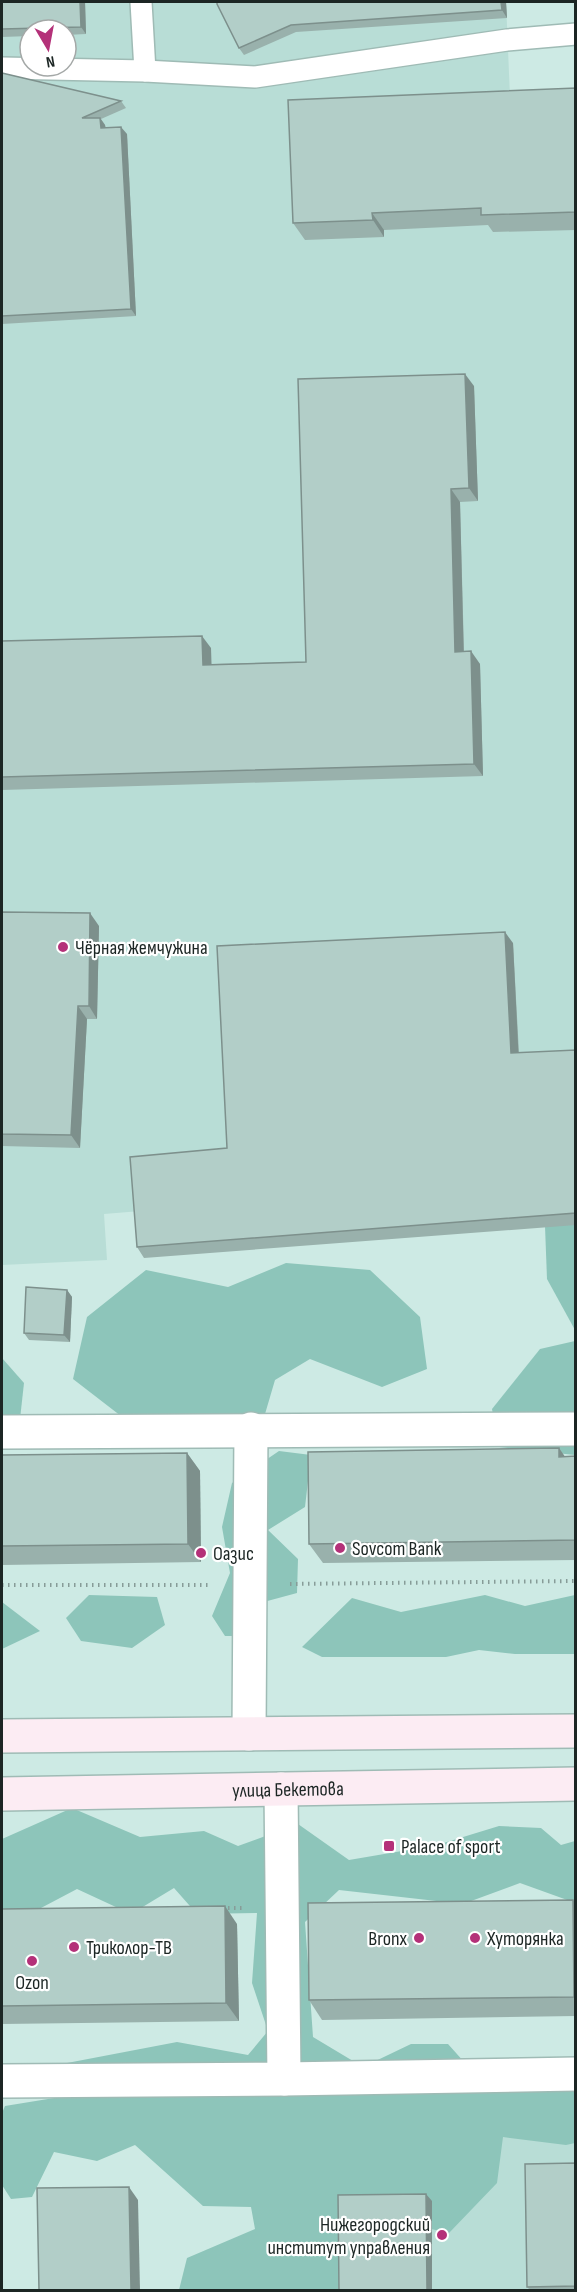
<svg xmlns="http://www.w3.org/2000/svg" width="577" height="2292" viewBox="0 0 577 2292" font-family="'Sofia Sans Condensed',sans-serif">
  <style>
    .built { fill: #b8ddd6; fill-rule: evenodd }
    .green { fill: #8dc5ba }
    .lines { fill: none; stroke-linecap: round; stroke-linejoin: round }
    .lane-casing { stroke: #9fbbb5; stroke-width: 24 }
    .street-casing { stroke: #9fbbb5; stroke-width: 36 }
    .secondary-casing { stroke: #9fbbb5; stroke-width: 36 }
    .path { stroke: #879c98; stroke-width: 4; stroke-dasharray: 1.5 4.5; stroke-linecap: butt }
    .lane { stroke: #fff; stroke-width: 21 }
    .street { stroke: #fff; stroke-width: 33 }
    .secondary { stroke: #fcecf3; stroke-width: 33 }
    .wall { fill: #99b1ac }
    .shaded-wall { fill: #7d908c }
    .building { fill: #b2cec8; stroke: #7d908c; stroke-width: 1.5 }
    .poi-dot { fill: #b43179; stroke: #fff; stroke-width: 2 }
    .labels { text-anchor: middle; stroke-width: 4.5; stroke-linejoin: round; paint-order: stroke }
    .poi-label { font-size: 20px; fill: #1c2624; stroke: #fff; text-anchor: start }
    .street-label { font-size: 20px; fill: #1c2624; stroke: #fff }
  </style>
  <rect width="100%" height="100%" fill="#cdeae4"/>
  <g class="built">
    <path d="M2 2H506L510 97 575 96V1157L349 1194 104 1214 107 1260 2 1265ZM30 30H66V66H30Z"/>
    <polygon points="575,2104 575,2290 309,2290 459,2106"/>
  </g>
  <g class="green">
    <polygon points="575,1216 575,1330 547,1279 545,1226"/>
    <polygon points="286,1263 370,1270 420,1317 427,1369 382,1387 310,1359 275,1380 265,1414 130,1423 73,1379 87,1317 146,1270 228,1287"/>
    <polygon points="575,1341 575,1455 499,1447 492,1409 540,1349"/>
    <polygon points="2,1358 24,1383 18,1437 2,1438"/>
    <polygon points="279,1451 311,1455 305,1507 268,1530 298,1559 297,1593 260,1603 256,1636 225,1636 212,1616 230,1573 222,1527 232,1483"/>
    <polygon points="89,1595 157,1597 165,1625 132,1648 81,1641 66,1618"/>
    <polygon points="485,1595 525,1606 575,1595 575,1654 515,1654 479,1650 446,1657 322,1657 302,1647 352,1598 401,1612"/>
    <polygon points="2,1602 40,1631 2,1649"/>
    <polygon points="72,1808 140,1837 204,1831 238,1846 298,1824 349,1860 437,1845 499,1826 541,1828 561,1845 575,1841 575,1901 570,1901 520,1883 463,1904 339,1890 305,1922 313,2037 363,2067 411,2044 448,2044 482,2082 575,2065 575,2143 566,2145 503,2137 497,2183 449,2233 356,2212 379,2290 179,2290 187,2258 255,2229 251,2207 203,2206 135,2145 97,2161 54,2152 32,2197 11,2199 2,2185 2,2113 5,2106 54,2098 67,2063 177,2042 248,2055 268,2031 252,1983 257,1913 197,1914 174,1888 131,1914 77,1889 22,1918 2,1918 2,1839"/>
  </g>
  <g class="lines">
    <defs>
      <g id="lane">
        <polyline points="2,68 145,71 141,2"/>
        <polyline points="145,71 255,77 507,40 576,34"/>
      </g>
      <g id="street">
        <polyline points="2,1432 576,1429"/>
        <polyline points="249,1734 251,1429"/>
        <polyline points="284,2079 576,2074"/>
        <polyline points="2,2081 284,2079 281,1789"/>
      </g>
      <g id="secondary">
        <polyline points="2,1736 576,1731"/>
        <path id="s1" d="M2 1794 576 1784"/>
      </g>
    </defs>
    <use href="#lane" class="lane-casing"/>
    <use href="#street" class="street-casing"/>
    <use href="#secondary" class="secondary-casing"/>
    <g class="path">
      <polyline points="290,1584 576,1581"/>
      <polyline points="2,1585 208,1585"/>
      <polyline points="222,1908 242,1908"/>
    </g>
    <use href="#lane" class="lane"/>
    <use href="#street" class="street"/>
    <use href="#secondary" class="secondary"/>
  </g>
  <g class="wall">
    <polygon points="2,2 85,2 86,34 66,35 66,30 30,30 30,36 2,37"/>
    <polygon points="506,2 507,18 296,32 244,55 239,48 217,4"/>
    <polygon points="2,73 121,101 126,108 101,119 105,125 106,128 127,134 136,316 2,324"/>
    <polygon points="576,88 576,230 493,232 488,225 384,230 384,237 305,240 293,223"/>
    <polygon points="474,386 478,501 460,502 464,651 480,664 483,776 2,790 2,641 211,648 211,664 306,662"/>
    <polygon points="2,912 99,926 97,1019 87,1019 80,1148 2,1146"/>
    <polygon points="513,943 519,1053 576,1050 576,1225 144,1258 137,1247 227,1148"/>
    <polygon points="67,1290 72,1297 70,1342 29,1340 24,1333"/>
    <polygon points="559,1448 564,1456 576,1456 576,1560 323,1563 309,1544"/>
    <polygon points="187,1453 200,1471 201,1562 2,1565 2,1455"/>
    <polygon points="573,1900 576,1903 576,2016 322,2020 309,2000"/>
    <polygon points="2,1909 237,1924 239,2021 2,2024"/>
    <polygon points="576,2163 576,2290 530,2290 527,2287"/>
  </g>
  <g class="shaded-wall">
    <polygon points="80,2 85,2 86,34 81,27"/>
    <polygon points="501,2 506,2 507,18 502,10"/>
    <polygon points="100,118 105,125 106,135 101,128"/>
    <polygon points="121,127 127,134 136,316 131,309"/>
    <polygon points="372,213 384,230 384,237 373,220"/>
    <polygon points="465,374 474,386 478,501 469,488"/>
    <polygon points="451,489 460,502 464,665 455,652"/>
    <polygon points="202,636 211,648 212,678 203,665"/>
    <polygon points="471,651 480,664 483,776 474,764"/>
    <polygon points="90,913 99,926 97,1019 89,1006"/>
    <polygon points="505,932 513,943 519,1064 511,1053"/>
    <polygon points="78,1006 87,1019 80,1148 71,1135"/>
    <polygon points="67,1290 72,1297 70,1342 64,1335"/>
    <polygon points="559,1448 572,1467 559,1457"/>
    <polygon points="187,1453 200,1471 201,1562 188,1544"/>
    <polygon points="573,1900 576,1903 576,1998 574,1997"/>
    <polygon points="225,1906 237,1924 239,2021 226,2003"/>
    <polygon points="129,2187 138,2200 140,2290 131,2290"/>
    <polygon points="426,2194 432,2201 432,2290 427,2290"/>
  </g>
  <g class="building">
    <polygon points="2,2 80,2 81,27 2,29"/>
    <polygon points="217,2 501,2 502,10 291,25 239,48 217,4"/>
    <polygon points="2,73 121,101 82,118 100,118 101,128 121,127 131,309 2,316"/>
    <polygon points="576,88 576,212 481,215 481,208 372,213 373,220 293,223 288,100"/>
    <polygon points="465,374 469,488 451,489 455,652 471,651 474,764 2,777 2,641 202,636 203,665 306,662 298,379"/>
    <polygon points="2,912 90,913 89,1006 78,1006 71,1135 2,1134"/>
    <polygon points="505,932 511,1053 576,1050 576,1213 137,1247 130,1157 227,1148 217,946"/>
    <polygon points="26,1287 67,1290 64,1335 24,1333"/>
    <polygon points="559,1448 559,1457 576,1456 576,1540 309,1544 308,1452"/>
    <polygon points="187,1453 188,1544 2,1546 2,1455"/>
    <polygon points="573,1900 574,1997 309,2000 308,1903"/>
    <polygon points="225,1906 226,2003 2,2006 2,1909"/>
    <polygon points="576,2163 576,2286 527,2287 525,2164"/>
    <polygon points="129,2187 131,2290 39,2290 37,2188"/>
    <polygon points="426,2194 427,2290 339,2290 338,2195"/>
  </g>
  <g class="poi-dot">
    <circle cx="63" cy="947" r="6"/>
    <circle cx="340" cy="1548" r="6"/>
    <circle cx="201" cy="1553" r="6"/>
    <rect x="383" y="1840" width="12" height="12" rx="3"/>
    <circle cx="419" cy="1938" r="6"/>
    <circle cx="475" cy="1938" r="6"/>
    <circle cx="74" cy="1947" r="6"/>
    <circle cx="32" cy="1961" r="6"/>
    <circle cx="442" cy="2235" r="6"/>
  </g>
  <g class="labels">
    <g class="poi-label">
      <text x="75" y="954">Чёрная жемчужина</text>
      <text x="352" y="1555">Sovcom Bank</text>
      <text x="213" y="1560">Оазис</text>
      <text x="401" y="1853">Palace of sport</text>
      <text x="407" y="1945" text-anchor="end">Bronx</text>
      <text x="487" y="1945">Хуторянка</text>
      <text x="86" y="1954">Триколор-ТВ</text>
      <text x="32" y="1989" text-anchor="middle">Ozon</text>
      <text x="430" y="2231" text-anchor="end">Нижегородский<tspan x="430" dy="23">институт управления</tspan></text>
    </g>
    <g class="street-label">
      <text dy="7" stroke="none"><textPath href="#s1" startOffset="286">улица Бекетова</textPath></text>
    </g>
  </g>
  <rect width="577" height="2292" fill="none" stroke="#1c2624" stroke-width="6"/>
  <g transform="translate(48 48) rotate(170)"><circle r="28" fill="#ffffff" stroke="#a4a8a7" stroke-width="1.5"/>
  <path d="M0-4.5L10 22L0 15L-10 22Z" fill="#b43179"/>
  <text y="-9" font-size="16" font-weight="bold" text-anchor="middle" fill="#1c2624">N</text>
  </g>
</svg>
